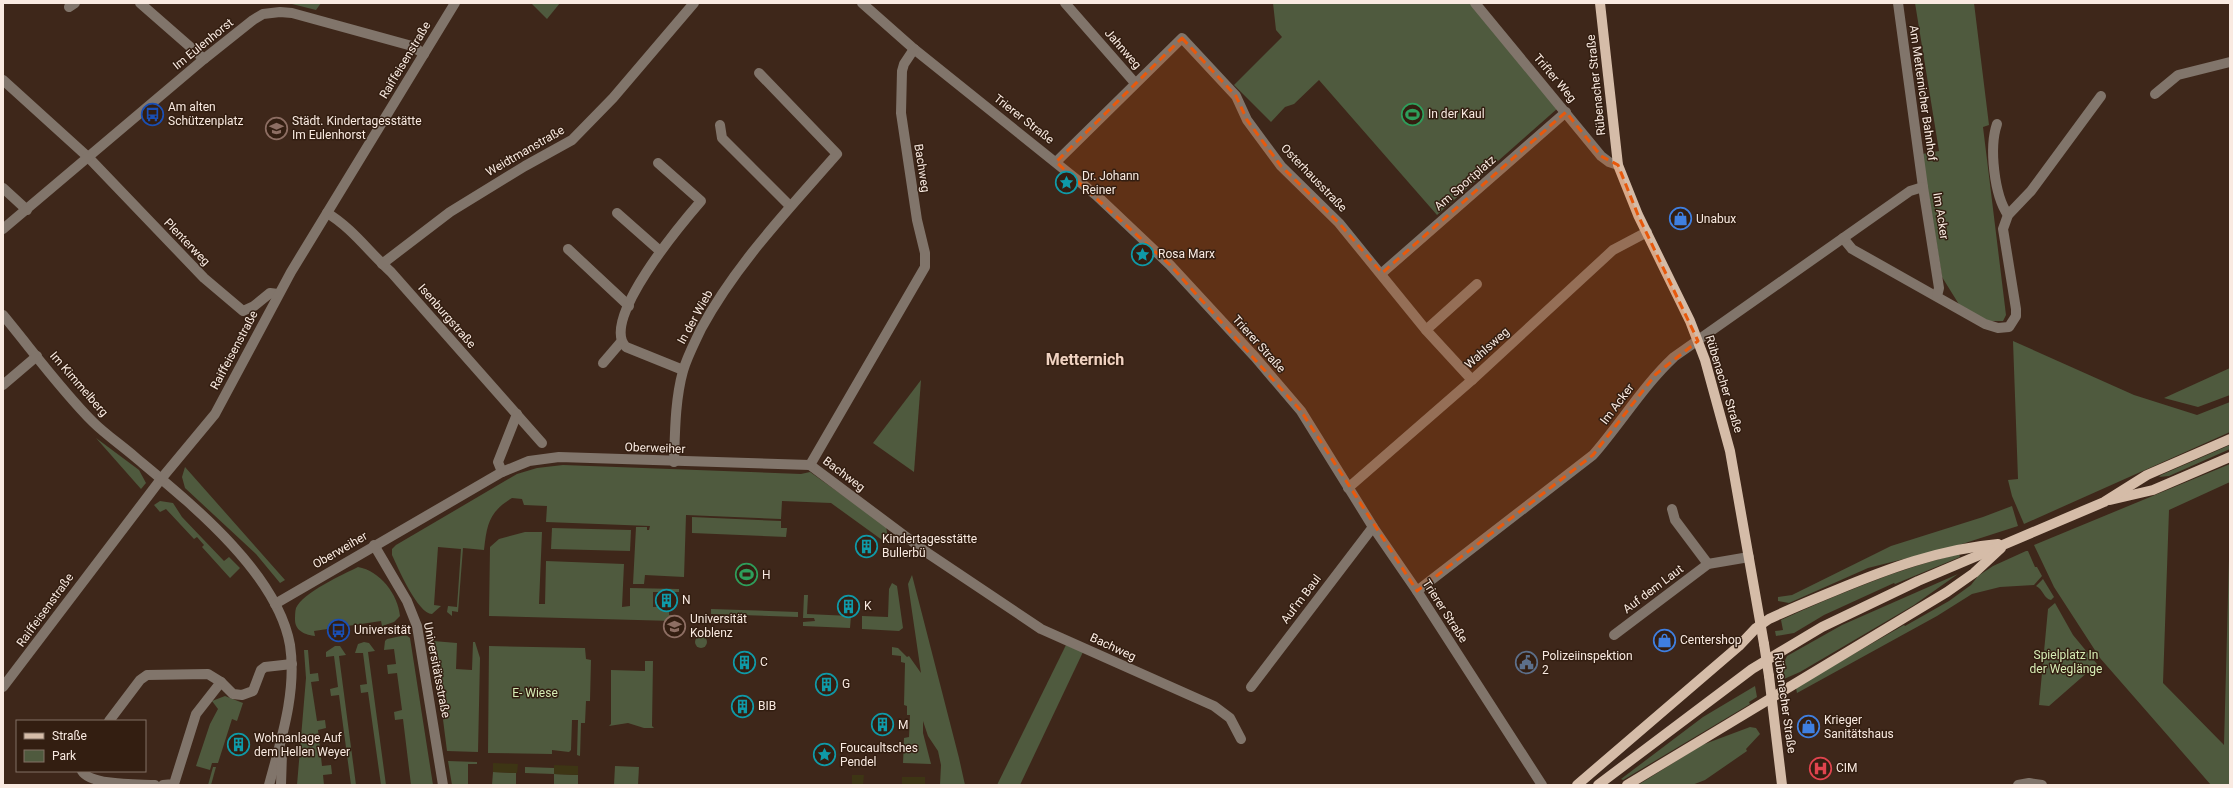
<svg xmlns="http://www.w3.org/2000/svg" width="2233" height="788" viewBox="0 0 2233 788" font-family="Roboto,sans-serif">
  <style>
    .green { fill: #4f5a3e }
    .sand { fill: #3d3514 }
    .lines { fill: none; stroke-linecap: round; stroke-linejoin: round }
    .minor { stroke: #81756b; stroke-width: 10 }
    .major { stroke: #d5bca8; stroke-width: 10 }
    .major-bridge { stroke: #d5bca8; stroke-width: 10 }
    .marked { fill: #e8590c; fill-opacity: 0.2; stroke: #e8590c; stroke-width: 3; stroke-dasharray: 8 5; stroke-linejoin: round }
    .labels { text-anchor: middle; stroke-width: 3; stroke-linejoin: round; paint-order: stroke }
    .street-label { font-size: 12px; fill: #f9eae1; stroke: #331e11 }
    .poi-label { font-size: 12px; fill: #f9eae1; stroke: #331e11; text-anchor: start }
    .park-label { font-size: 12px; fill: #d6ecb4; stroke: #331e11 }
    .district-label { font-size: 16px; font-weight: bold; fill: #f0d2c1; stroke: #331e11 }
  </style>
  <rect width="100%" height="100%" fill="#3e271a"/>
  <g class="green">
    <polygon points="288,3 321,3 316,10"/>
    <polygon points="531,3 560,3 547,19"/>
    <polygon points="1273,3 1470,3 1558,108 1437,215 1319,80 1294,104 1285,107 1271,122 1234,85 1282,37 1276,30"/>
    <polygon points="1915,3 1974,3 1989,125 1983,127 2006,315 2003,321 1988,321 1960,306 1942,277 1922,154 1939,151"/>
    <polygon points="2013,341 2134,395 2197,415 2230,402 2230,432 2024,524 2012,496 2008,480 2018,479"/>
    <polygon points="2230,368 2230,395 2198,407 2164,398"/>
    <polygon points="921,380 914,472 873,443"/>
    <polygon points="96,438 139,470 146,483 141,489"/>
    <polygon points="2230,445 2230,449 2169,476 2159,477 2161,475"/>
    <polygon points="2230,464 2230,482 2169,510 2163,683 2224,745 2230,521 2230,785 2211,785 2100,658 2054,587 2034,545"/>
    <path d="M563 465 801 474 810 472 886 526 889 545 831 503 782 501 781 519 686 515 684 577 645 575 644 584H633L636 527H647V530H649L650 526 546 522 547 506 524 505 522 499 512 498C489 512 487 524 484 550L463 548 458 612 452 611V616L447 612 448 606 457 607 461 549 438 547 434 605 441 606 432 614C418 614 398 568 392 555V549L396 545 517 474 537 468Z"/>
    <polygon points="185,467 285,580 280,583 256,554 185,488 182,477"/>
    <polygon points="160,501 173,503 182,517 224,561 229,557 240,568 230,578 202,547 204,545 197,537 194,539 166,509 160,512 154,505"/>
    <polygon points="2012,506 2018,526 1959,545 1868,568 1789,603 1778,601 1778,597 1792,595 1891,546 1983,517"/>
    <polygon points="692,517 781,521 781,528 787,528 786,537 692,533"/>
    <polygon points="552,528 631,530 630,551 551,549"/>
    <polygon points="525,532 542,532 539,604 545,604 546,561 624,564 622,607 630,606 630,588 679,589 679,592 653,592 653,607 669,607 669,615 674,615 674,621 489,616 490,547 499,539"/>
    <polygon points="2026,551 2028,551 2035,567 2037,567 2042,576 2034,585 2000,587 1972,594 1937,616 1797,693 1796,688 1800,685 1904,625 1905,626 1949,601 1971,585 1978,576 1993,566"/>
    <path d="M1959 554 1960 557 1895 584 1894 583 1824 615 1794 633 1776 636 1775 631 1783 630 1781 620C1839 594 1897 569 1959 554Z"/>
    <path d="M358 567C380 571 398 594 400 616L394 622 382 626 381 621 314 631 315 636C306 635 295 631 295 620 295 617 295 611 296 608 302 593 344 574 358 567Z"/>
    <polygon points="1958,574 1914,605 1800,672 1784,679 1782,667 1787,656 1842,625"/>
    <polygon points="912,575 959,758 965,785 940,785 941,765 938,751 928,736 923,721 923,733 931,764 903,763 904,738 909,737 910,715 907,715 907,706 904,705 905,663 901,662 901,656 892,655 892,647 898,648 907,657 909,656 921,673 908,584"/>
    <path d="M2043 579 2054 597 2051 600C2044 599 2043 589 2036 586Z"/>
    <polygon points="892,583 897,586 903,628 899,631 862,629 862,616 888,617 889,589"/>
    <polygon points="804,595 808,595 807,614 851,616 850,628 803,626 803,622 815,621 814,618 803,618"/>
    <polygon points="2055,603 2073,635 2097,664 2049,706 2039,705 2048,609"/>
    <polygon points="711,609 798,612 798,617 711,614"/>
    <polygon points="406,635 410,638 433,785 411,785 403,719 395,720 394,712 402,710 397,673 388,674 387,665 396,664 394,649 384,650 385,641 387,639"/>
    <circle cx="701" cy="642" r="6"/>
    <polygon points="433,641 457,643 456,669 472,670 473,642 475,642 480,658 478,752 447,751"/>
    <polygon points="364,642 369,643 375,651 368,652 386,785 381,785 368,692 361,693 360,685 367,684 363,653 355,653 358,644"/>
    <polygon points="1066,645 1083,652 1020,785 997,785"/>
    <polygon points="335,646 340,646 346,655 339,656 356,785 351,785 339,695 331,696 330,689 338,687 334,656 326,657 326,652"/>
    <polygon points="489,646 585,648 586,659 591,660 590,701 586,701 585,723 581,723 580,756 577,755 578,720 572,720 571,750 569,752 552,750 552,754 488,753"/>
    <polygon points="304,650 308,650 310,674 318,673 319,681 311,682 317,721 325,720 326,728 318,730 322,766 331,765 332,774 323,775 324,785 297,785 306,678"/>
    <polygon points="645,661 653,661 652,726 654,728 644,728 628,723 609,726 611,724 611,670 645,671"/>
    <polygon points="1755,686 1757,697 1749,702 1750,704 1623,780 1621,779 1703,717"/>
    <polygon points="225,696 243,703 237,721 232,719 218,763 212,763 210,770 196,766 210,724 218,709 212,701"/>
    <polygon points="1750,727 1756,728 1760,734 1746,749 1747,751 1705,780 1692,785 1638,785 1702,745"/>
    <polygon points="448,761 477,762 477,764 468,764 468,785 452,785"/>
    <polygon points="615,766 639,767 638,785 614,785"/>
    <polygon points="213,767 216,767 211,785 208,785"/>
    <polygon points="525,767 554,768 554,774 578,775 578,785 554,785 554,774 525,773"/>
    <polygon points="493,772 516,773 516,785 492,785"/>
  </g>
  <g class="sand">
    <polygon points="493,763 518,764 517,773 493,772"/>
    <polygon points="554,765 578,766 578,775 554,774"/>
    <polygon points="852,775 864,775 863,785 852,785"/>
    <rect x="902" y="777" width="23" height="8"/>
  </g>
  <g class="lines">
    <g class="minor">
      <polyline points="140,3 204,59"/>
      <polyline points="862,3 914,49 1096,195 1170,265 1255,357 1301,411 1373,527 1417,591 1542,785"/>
      <polyline points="1065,3 1135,83"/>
      <polyline points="1475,3 1601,156 1609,162 1618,165"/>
      <polyline points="1898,3 1923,187"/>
      <polyline points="69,7 75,3"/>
      <polyline points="3,80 89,158 204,278 243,311 254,306 270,293 278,294"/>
      <polyline points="2155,94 2178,75 2230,62"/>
      <path d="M1997 124C1989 147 1994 195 2008 215"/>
      <polyline points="720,125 722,138 790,206"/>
      <polyline points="1056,162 1182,38 1236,96 1247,120 1281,166 1339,223 1426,330 1472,380"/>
      <path d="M658 163 701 201C682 223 599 321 626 347L683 370"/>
      <polyline points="3,188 27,210"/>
      <path d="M327 213C351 227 370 253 391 272L542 443"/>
      <polyline points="617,213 660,251"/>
      <polyline points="3,229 204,59 253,20 263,14 280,12 292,13 412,46 424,54"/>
      <polyline points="1843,238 1852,249 1985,324 1998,328 2009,327 2016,316 2016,309 2003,229 2008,215 2031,191 2101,96"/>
      <polyline points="568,249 629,306"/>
      <polyline points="382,264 450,212 525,166 572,140 613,98 694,3"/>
      <polyline points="1382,273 1566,112"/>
      <path d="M3 315C32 350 61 390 93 422 105 434 121 445 135 457 189 502 277 572 290 645 297 692 281 740 269 785"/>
      <polyline points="1426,330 1477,284"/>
      <polyline points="603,363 621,342"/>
      <polyline points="3,385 37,356"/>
      <path d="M674 462C675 432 675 400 683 371 687 357 695 342 701 329 736 264 789 209 837 154L759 73"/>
      <polyline points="810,465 929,554 1041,629 1214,706 1230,718 1241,739"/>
      <polyline points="810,465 925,267 925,253 917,220 901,113 902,71 904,64 914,49"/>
      <polyline points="502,472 498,462 517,414"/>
      <polyline points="1348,488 1472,380 1613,250 1647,232"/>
      <polyline points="1672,509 1675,520 1708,564"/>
      <polyline points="374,545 407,601 417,626 443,785"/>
      <path d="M1417 591 1593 455C1621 423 1643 386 1674 357L1910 191 1923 187 1939 288 1937 296"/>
      <polyline points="275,604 502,472 529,461 559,457 810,465"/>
      <polyline points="1614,635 1708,564 1749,557"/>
      <polyline points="3,687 161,479 215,414 291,272 455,3"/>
      <polyline points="1251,687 1373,527"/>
      <polyline points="109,721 140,680 147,675 208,674 221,682"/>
      <path d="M82 771C91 786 138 784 155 785"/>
      <polyline points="163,785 174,784 196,714 221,682 233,694 242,695 253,691 261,670 265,667 292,664"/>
      <polyline points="281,785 282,753"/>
      <polyline points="2018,785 2029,783 2042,785"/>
    </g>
    <g class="major">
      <polyline points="1600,3 1618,165 1638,215 1690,321 1705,360 1730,451 1764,644"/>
      <polyline points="2110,500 2153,490 2230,457"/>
      <polyline points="1769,676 1782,785"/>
      <path d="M1577 785 1739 646 1756 628 1769 619C1790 609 1812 600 1834 591 1887 569 1940 549 1998 544"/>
      <polyline points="1598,785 1752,669 1822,627 1918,581 2104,502 2147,475 2230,439"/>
      <polyline points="1627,785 1947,592 1974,573 2001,548"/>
    </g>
    <polyline class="major-bridge" points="1764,644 1769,676"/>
  </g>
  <path class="marked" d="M1182 38 1236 96 1247 120 1281 166 1339 223 1382 273 1566 112 1601 156 1618 165 1638 215 1698 341 1656 374 1593 455 1417 591 1301 411 1170 265 1056 162Z"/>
  <defs>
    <symbol id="bus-ring" viewBox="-11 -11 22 22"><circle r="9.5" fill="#331e11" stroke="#1a4fb4" stroke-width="1.5"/><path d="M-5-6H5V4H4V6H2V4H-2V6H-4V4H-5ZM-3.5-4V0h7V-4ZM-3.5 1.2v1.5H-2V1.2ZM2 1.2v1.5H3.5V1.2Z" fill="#1a4fb4"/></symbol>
    <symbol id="stadium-ring" viewBox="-11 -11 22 22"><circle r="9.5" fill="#331e11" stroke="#2e9e5b" stroke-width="1.5"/><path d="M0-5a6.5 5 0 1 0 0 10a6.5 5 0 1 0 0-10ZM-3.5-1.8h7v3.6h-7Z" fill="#2e9e5b"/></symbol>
    <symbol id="school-ring" viewBox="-11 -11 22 22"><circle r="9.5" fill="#331e11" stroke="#8d6e63" stroke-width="1.5"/><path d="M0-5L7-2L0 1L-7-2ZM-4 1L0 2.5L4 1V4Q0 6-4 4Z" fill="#8d6e63"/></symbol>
    <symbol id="sight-ring" viewBox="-11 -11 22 22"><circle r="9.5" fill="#331e11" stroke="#0f9aa8" stroke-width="1.5"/><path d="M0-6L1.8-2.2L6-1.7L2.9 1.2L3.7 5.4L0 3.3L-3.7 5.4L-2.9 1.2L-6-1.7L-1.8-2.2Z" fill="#0f9aa8"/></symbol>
    <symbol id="shop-ring" viewBox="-11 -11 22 22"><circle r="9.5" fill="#331e11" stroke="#3f7fe0" stroke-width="1.5"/><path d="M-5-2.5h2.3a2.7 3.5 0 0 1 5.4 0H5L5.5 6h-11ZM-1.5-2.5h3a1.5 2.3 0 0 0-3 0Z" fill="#3f7fe0"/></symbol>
    <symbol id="building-ring" viewBox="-11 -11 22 22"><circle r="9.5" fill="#331e11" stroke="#0f9aa8" stroke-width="1.5"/><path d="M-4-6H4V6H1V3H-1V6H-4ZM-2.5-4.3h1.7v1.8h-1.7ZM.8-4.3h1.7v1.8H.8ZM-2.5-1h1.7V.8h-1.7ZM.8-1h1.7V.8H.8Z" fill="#0f9aa8"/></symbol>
    <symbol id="university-ring" viewBox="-11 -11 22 22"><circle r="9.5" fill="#331e11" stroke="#8d6e63" stroke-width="1.5"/><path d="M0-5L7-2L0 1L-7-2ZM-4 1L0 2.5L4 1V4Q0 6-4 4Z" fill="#8d6e63"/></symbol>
    <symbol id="civic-ring" viewBox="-11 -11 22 22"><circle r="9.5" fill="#331e11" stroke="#5c6f8a" stroke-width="1.5"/><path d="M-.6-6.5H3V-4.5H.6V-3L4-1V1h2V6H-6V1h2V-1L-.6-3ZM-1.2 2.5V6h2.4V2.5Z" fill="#5c6f8a"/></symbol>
    <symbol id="hospital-ring" viewBox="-11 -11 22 22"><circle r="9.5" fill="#331e11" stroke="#e0444e" stroke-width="1.5"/><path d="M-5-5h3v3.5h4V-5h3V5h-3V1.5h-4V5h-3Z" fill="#e0444e"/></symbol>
  </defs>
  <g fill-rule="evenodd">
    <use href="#bus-ring" x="140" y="102" width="25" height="25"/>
    <use href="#stadium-ring" x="1400" y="102" width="25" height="25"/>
    <use href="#school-ring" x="264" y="116" width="25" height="25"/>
    <use href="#sight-ring" x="1054" y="170" width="25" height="25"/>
    <use href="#shop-ring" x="1668" y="206" width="25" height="25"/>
    <use href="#sight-ring" x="1130" y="242" width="25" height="25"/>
    <use href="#building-ring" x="854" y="534" width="25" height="25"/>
    <use href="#stadium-ring" x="734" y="562" width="25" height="25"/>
    <use href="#building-ring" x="654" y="588" width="25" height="25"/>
    <use href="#building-ring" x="836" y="594" width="25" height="25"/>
    <use href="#university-ring" x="662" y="614" width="25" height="25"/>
    <use href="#bus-ring" x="326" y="618" width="25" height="25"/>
    <use href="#shop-ring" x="1652" y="628" width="25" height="25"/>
    <use href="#building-ring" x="732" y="650" width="25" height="25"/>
    <use href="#civic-ring" x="1514" y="650" width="25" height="25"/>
    <use href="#building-ring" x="814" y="672" width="25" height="25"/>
    <use href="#building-ring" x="730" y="694" width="25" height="25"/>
    <use href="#building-ring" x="870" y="712" width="25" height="25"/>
    <use href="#shop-ring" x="1796" y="714" width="25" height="25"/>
    <use href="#building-ring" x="226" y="732" width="25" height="25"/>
    <use href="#sight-ring" x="812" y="742" width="25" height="25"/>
    <use href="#hospital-ring" x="1808" y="756" width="25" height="25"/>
  </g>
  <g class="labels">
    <g class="street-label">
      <text transform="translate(203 44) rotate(-39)" y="4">Im Eulenhorst</text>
      <text transform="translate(1123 49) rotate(49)" y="4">Jahnweg</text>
      <text transform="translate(405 60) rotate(-59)" y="4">Raiffeisenstraße</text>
      <text transform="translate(1555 78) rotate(50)" y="4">Trifter Weg</text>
      <text transform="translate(1596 85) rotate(-96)" y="4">Rübenacher Straße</text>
      <text transform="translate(1923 93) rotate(82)" y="4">Am Metternicher Bahnhof</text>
      <text transform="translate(1024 119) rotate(38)" y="4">Trierer Straße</text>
      <text transform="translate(525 151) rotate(-30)" y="4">Weidtmanstraße</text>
      <text transform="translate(922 168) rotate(81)" y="4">Bachweg</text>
      <text transform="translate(1314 178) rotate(46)" y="4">Osterhausstraße</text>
      <text transform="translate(1465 183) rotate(-41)" y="4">Am Sportplatz</text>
      <text transform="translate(1941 216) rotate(81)" y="4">Im Acker</text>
      <text transform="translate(187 242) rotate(46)" y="4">Plenterweg</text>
      <text transform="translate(447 316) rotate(49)" y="4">Isenburgstraße</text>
      <text transform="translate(695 317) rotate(-61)" y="4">In der Wieb</text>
      <text transform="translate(1259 344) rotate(48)" y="4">Trierer Straße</text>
      <text transform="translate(1487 348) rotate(-42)" y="4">Wahlsweg</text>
      <text transform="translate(234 350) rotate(-62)" y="4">Raiffeisenstraße</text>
      <text transform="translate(79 384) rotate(49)" y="4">Im Kimmelberg</text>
      <text transform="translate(1724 384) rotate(73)" y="4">Rübenacher Straße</text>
      <text transform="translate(1617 404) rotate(-53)" y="4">Im Acker</text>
      <text transform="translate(655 448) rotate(2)" y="4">Oberweiher</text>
      <text transform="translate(844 474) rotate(37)" y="4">Bachweg</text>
      <text transform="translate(340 550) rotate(-30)" y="4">Oberweiher</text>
      <text transform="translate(1653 589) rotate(-37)" y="4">Auf dem Laut</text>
      <text transform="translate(1301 599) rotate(-53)" y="4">Auf'm Baul</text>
      <text transform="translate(45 610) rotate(-54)" y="4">Raiffeisenstraße</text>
      <text transform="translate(1445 611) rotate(57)" y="4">Trierer Straße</text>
      <text transform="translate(1113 647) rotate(25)" y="4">Bachweg</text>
      <text transform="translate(437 670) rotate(79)" y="4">Universitätsstraße</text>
      <text transform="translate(1785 703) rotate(82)" y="4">Rübenacher Straße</text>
    </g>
    <g class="poi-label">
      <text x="168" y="111">Am alten<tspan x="168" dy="14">Schützenplatz</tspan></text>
      <text x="1428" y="118">In der Kaul</text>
      <text x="292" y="125">Städt. Kindertagesstätte<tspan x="292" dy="14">Im Eulenhorst</tspan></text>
      <text x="1082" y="180">Dr. Johann<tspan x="1082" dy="14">Reiner</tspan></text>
      <text x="1696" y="223">Unabux</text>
      <text x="1158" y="258">Rosa Marx</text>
      <text x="882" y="543">Kindertagesstätte<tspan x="882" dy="14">Bullerbü</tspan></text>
      <text x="762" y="579">H</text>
      <text x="682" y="604">N</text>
      <text x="864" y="610">K</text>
      <text x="690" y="623">Universität<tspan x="690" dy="14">Koblenz</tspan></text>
      <text x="354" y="634">Universität</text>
      <text x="1680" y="644">Centershop</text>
      <text x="1542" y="660">Polizeiinspektion<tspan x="1542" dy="14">2</tspan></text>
      <text x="760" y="666">C</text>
      <text x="842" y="688">G</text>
      <text x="758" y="710">BIB</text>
      <text x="1824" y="724">Krieger<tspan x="1824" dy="14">Sanitätshaus</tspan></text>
      <text x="898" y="729">M</text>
      <text x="254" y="742">Wohnanlage Auf<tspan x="254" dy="14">dem Hellen Weyer</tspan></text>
      <text x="840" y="752">Foucaultsches<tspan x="840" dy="14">Pendel</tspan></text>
      <text x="1836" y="772">CIM</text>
    </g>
    <g class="park-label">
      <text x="2066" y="659">Spielplatz In<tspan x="2066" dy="14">der Weglänge</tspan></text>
      <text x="535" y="697">E- Wiese</text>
    </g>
    <g class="district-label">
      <text x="1085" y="365">Metternich</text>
    </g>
  </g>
  <rect width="2233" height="788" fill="none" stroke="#f9eae1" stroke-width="8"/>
  <rect x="16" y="720" width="130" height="52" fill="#331e11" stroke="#827064"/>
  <rect x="24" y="733" width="20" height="6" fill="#d5bca8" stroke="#827064"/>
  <text x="52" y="740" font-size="12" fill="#f9eae1">Straße</text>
  <rect x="24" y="750" width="20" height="12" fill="#4f5a3e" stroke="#827064"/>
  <text x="52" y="760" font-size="12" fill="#f9eae1">Park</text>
</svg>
